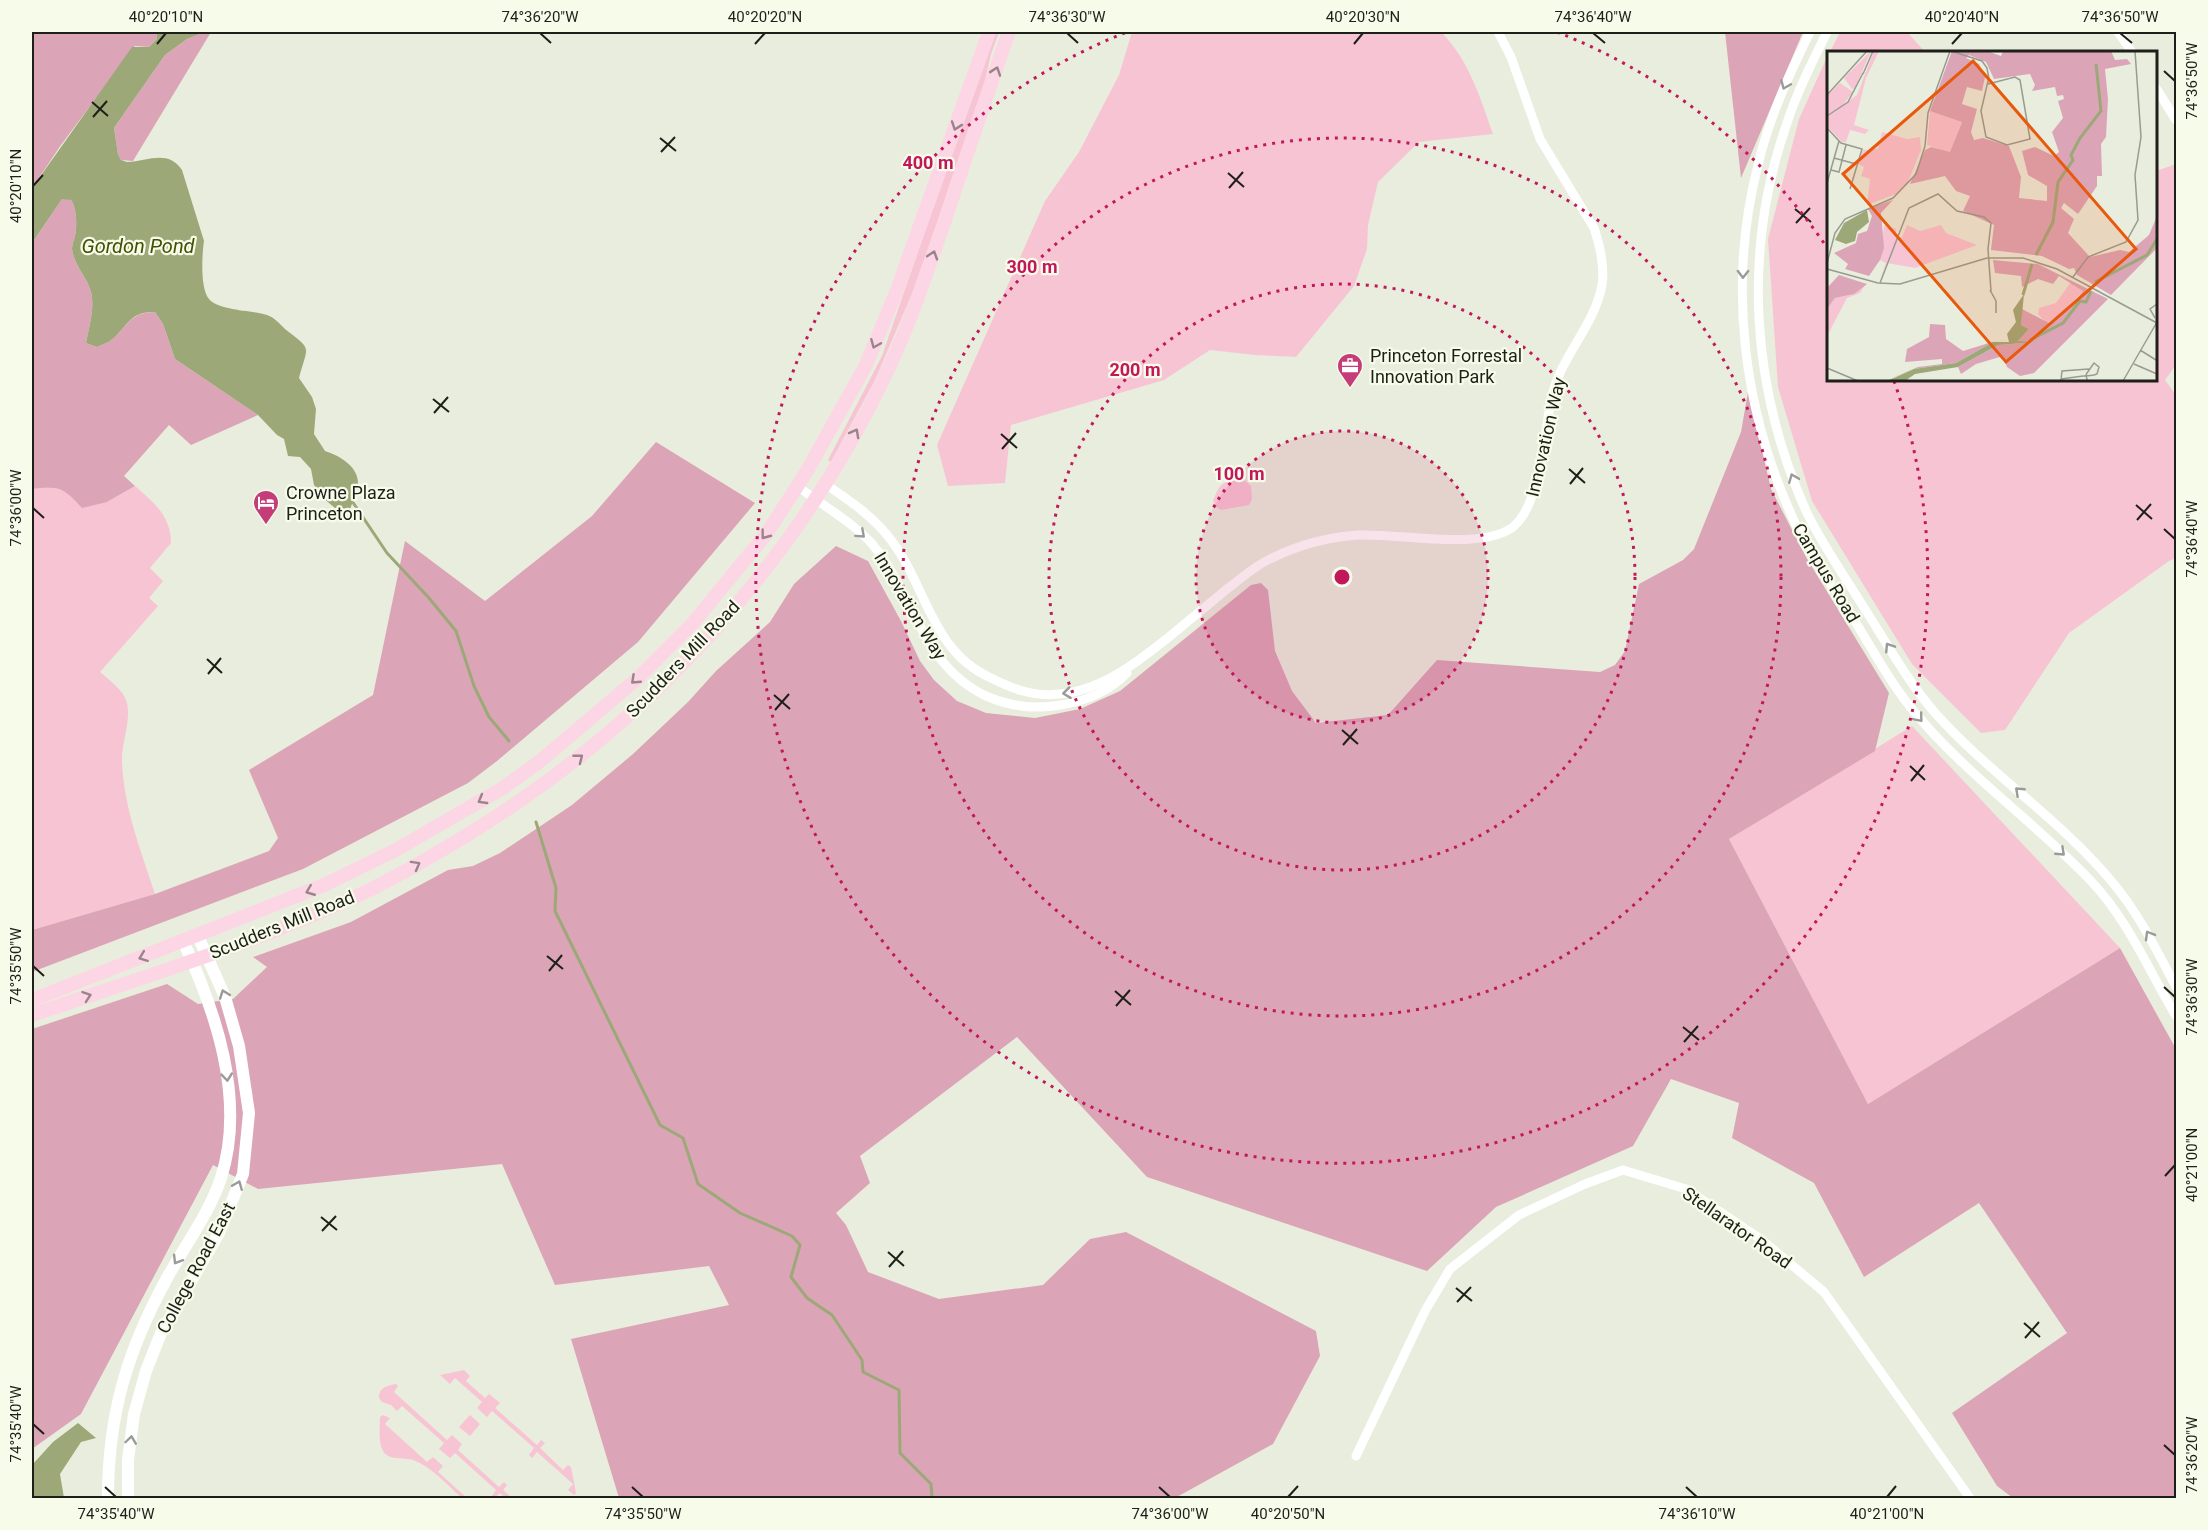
<svg xmlns="http://www.w3.org/2000/svg" width="2208" height="1530" viewBox="0 0 2208 1530" font-family="Roboto,sans-serif">
  <style>
    .green { fill: #f7c4d4 }
    .forest { fill: #dba5b7 }
    .water { fill: #9da878 }
    .lines { fill: none; stroke-linecap: round; stroke-linejoin: round }
    .stream { stroke: #9da878; stroke-width: 3 }
    .minor { stroke: #fff; stroke-width: 9 }
    .tertiary { stroke: #fff; stroke-width: 12 }
    .secondary { stroke: #fdd6e5; stroke-width: 14 }
    .oneway { stroke: #998489 }
    .oneway2 { stroke: #9a9a98 }
    .ticks { fill: none; stroke: #1e1f19; stroke-width: 2 }
    .ring { fill: none; stroke: #c2185b; stroke-width: 3; stroke-dasharray: 3 6 }
    .labels { text-anchor: middle; stroke-width: 4.5; stroke-linejoin: round; paint-order: stroke }
    .poi-label { font-size: 18px; fill: #1e1f19; stroke: #f6fbea; text-anchor: start }
    .street-label { font-size: 18px; fill: #1e1f19; stroke: #f6fbea }
    .water-label { font-size: 20px; font-style: italic; fill: #445000; stroke: #f6fbea }
    .inset-river { fill: none; stroke: #9da878; stroke-width: 3 }
    .inset-road { fill: none; stroke: #989b8f; stroke-width: 1.5 }
    .view { fill: #e8590c; fill-opacity: 0.15; stroke: #e8590c; stroke-width: 3 }
    .inset-edge { fill: none; stroke: #1e1f19; stroke-width: 3 }
    .centre { fill: #c2185b; stroke: #f6fbea; stroke-width: 3 }
    .ring-label { font-size: 18px; text-anchor: middle; font-weight: bold; fill: #c2185b; stroke: #f6fbea; stroke-width: 4.5; stroke-linejoin: round; paint-order: stroke }
    .neatline { fill: none; stroke: #1e1f19; stroke-width: 2 }
    .ticks-label { font-size: 15px; text-anchor: middle; fill: #1e1f19 }
  </style>
  <rect width="100%" height="100%" fill="#e9eddd"/>
  <g class="green">
    <polygon points="994,32 999,32 991,54 981,98 917,282 875,380 831,462 828,460 882,356"/>
    <path d="M1132 32H1441C1469 60 1480 97 1493 134L1419 142 1378 182 1368 225 1367 249 1354 286 1296 357 1255 355 1210 350 1164 380 1011 425 1005 483 948 486 937 445 1045 201 1079 152 1119 75Z"/>
    <polygon points="1840,32 1907,32 1925,52 1830,52"/>
    <polygon points="1828,55 1828,380 2156,380 2156,171 2176,164 2176,365 2165,380 2176,395 2176,558 2169,561 2069,633 2005,730 1981,733 1912,664 1812,501 1778,387 1768,239 1799,119"/>
    <path d="M1244 480 1251 486 1252 499 1249 505 1221 510 1216 507 1213 501C1221 480 1223 482 1244 480Z"/>
    <path d="M135 486C154 503 171 516 171 543L150 568 163 581 149 598 158 606 100 672C110 681 123 689 127 703 131 722 122 741 122 759 123 806 141 851 155 894L32 930V489L51 487 107 502Z"/>
    <polygon points="1912,726 2120,948 1868,1104 1729,839"/>
    <polygon points="464,1370 470,1376 466,1381 485,1398 489,1394 500,1403 495,1408 537,1445 541,1440 545,1443 540,1448 563,1470 568,1465 571,1467 576,1493 574,1495 568,1490 573,1484 537,1452 532,1458 529,1455 534,1448 492,1411 487,1417 477,1408 482,1402 455,1378 450,1384 440,1375"/>
    <path d="M396 1384 398 1386 394 1392 447 1440 452 1435 462 1444 458 1450 499 1487 504 1482 507 1485 503 1490 512 1498H505L500 1493 494 1498 492 1496 496 1490 455 1453 450 1458 439 1449 444 1443 402 1406 397 1411 391 1405 382 1402 379 1398C379 1387 387 1386 396 1384Z"/>
    <path d="M383 1415 390 1418 385 1424 427 1462 433 1457 443 1466 438 1472 467 1498H462C447 1485 432 1467 413 1460 404 1457 389 1461 383 1451 378 1442 380 1427 380 1417Z"/>
    <polygon points="470,1415 480,1424 470,1436 459,1427"/>
  </g>
  <g class="forest">
    <polygon points="32,32 157,32 157,39 149,47 135,46 61,145 32,188"/>
    <polygon points="205,32 211,32 133,161 121,160 118,154 114,128 165,55 187,39"/>
    <polygon points="1725,32 1803,32 1741,178"/>
    <path d="M66 198 71 200C77 208 77 226 75 236 74 241 72 244 72 249 74 266 87 276 91 292 95 308 89 327 86 343L97 347C101 345 107 343 110 341 128 327 129 312 155 312L163 324 175 359 258 415 191 445 169 425 124 476 135 486 107 502 82 508C63 487 60 486 32 489V243L62 199Z"/>
    <polygon points="1748,392 1771,489 1806,557 1889,693 1875,751 1729,839 1868,1104 2120,948 2176,1049 2176,1498 2013,1498 1997,1486 1952,1413 2067,1333 1979,1203 1864,1277 1814,1183 1732,1138 1739,1103 1671,1079 1633,1146 1496,1207 1427,1271 1147,1177 1017,1037 860,1156 870,1183 836,1213 846,1225 868,1272 939,1299 1043,1285 1090,1239 1126,1232 1316,1331 1320,1356 1273,1444 1175,1498 1132,1496 1128,1498 619,1498 571,1339 729,1305 709,1266 555,1285 502,1164 258,1189 213,1165 81,1414 32,1449 32,1029 167,984 198,1004 233,999 267,967 253,957 351,922 448,870 473,866 500,853 572,805 633,754 688,702 716,671 770,622 794,584 836,546 868,561 901,621 920,661 934,680 957,701 986,713 1035,718 1080,709 1120,691 1251,585 1261,583 1268,590 1275,651 1292,691 1316,723 1388,715 1437,660 1600,672 1615,665 1625,651 1639,584 1683,560 1694,549 1741,432"/>
    <polygon points="656,442 755,503 638,642 497,761 468,783 303,869 32,972 32,930 155,894 269,851 278,838 249,770 373,695 405,541 485,601 592,516"/>
  </g>
  <g class="water">
    <path d="M157 32H205L187 39 165 55 114 128 118 154 121 160 127 162C148 161 168 149 182 170L204 241C202 254 200 289 209 299 219 311 252 310 267 315 275 318 279 323 285 329 313 351 308 344 299 378L312 397 316 409 314 434 325 451C340 456 360 467 358 486 357 495 351 504 349 513L335 508 323 498 314 485 311 469 300 457 288 456 284 439 277 435 258 415 175 359 163 324 155 312C129 311 128 327 110 341 107 343 101 345 97 347L86 343C89 327 95 308 91 292 87 276 74 266 72 249 72 244 74 241 75 236 77 226 77 208 71 200L62 199 32 243V188L132 47H149L157 39Z"/>
    <polygon points="78,1423 96,1438 81,1442 60,1474 64,1498 32,1498 32,1465 53,1442"/>
  </g>
  <g class="lines">
    <g class="stream">
      <polyline points="352,501 387,553 429,598 456,631 474,686 489,717 509,741"/>
      <polyline points="536,822 556,888 555,911 660,1125 683,1138 698,1184 740,1213 792,1236 800,1245 791,1277 807,1298 832,1315 862,1360 863,1372 899,1390 900,1453 931,1484 932,1498"/>
    </g>
    <g class="minor">
      <path d="M1810 32C1789 75 1769 118 1758 165 1727 286 1743 414 1797 527 1812 558 1832 586 1851 615 1872 648 1891 685 1917 715 1968 776 2037 824 2091 881 2128 920 2149 971 2176 1016"/>
      <path d="M1827 32C1813 61 1797 91 1787 123 1742 251 1751 389 1807 513 1822 544 1843 574 1861 603 1885 640 1907 681 1936 714 1990 774 2061 820 2113 883 2139 914 2157 951 2176 987"/>
      <polyline points="2118,32 2132,52"/>
      <polyline points="2156,88 2176,120"/>
      <path d="M825 484C849 500 874 517 891 540 927 587 931 651 991 678 1001 683 1011 688 1023 691 1080 707 1127 670 1169 637 1188 621 1208 605 1227 589 1241 579 1254 566 1270 559 1298 545 1327 537 1359 535 1399 533 1481 551 1513 527 1541 505 1544 430 1552 396 1561 356 1595 325 1602 285 1605 266 1600 246 1594 228L1540 139 1511 57 1498 32"/>
      <path d="M797 486C821 504 855 524 873 545 915 596 921 665 986 696 1007 705 1031 709 1053 706 1080 703 1108 693 1127 673"/>
      <polyline points="1356,1456 1425,1311 1450,1269 1519,1215 1585,1184 1623,1170 1686,1189 1762,1240 1824,1292 1970,1498"/>
    </g>
    <g class="tertiary">
      <path d="M108 1498C108 1415 127 1351 167 1278 185 1245 209 1214 221 1178 246 1100 216 1012 183 941"/>
      <polyline points="128,1498 128,1460 134,1414 146,1371 161,1333 219,1233 243,1174 249,1113 239,1046 225,997 198,936"/>
    </g>
    <g class="secondary">
      <polyline points="32,1000 324,885 394,851 503,788 539,762 637,679 693,623 767,533 807,471 866,365 897,290 989,32"/>
      <path d="M32 1015C141 978 252 944 357 896 395 878 431 857 467 835 649 724 800 560 890 365 912 318 928 269 945 220 966 157 987 94 1009 32"/>
    </g>
  </g>
  <defs><path id="oneway-chevron" d="M-2-3.5L2.5 0L-2 3.5" fill="none" stroke-width="1.6" stroke-linecap="round" stroke-linejoin="round" transform="scale(1.5)"/></defs>
  <g class="oneway">
    <use href="#oneway-chevron" transform="translate(996 71) rotate(-71)"/>
    <use href="#oneway-chevron" transform="translate(956 126) rotate(109)"/>
    <use href="#oneway-chevron" transform="translate(933 255) rotate(-72)"/>
    <use href="#oneway-chevron" transform="translate(875 344) rotate(113)"/>
    <use href="#oneway-chevron" transform="translate(855 433) rotate(-61)"/>
    <use href="#oneway-chevron" transform="translate(765 535) rotate(127)"/>
    <use href="#oneway-chevron" transform="translate(635 680) rotate(137)"/>
    <use href="#oneway-chevron" transform="translate(579 758) rotate(-38)"/>
    <use href="#oneway-chevron" transform="translate(482 800) rotate(150)"/>
    <use href="#oneway-chevron" transform="translate(416 865) rotate(-29)"/>
    <use href="#oneway-chevron" transform="translate(310 891) rotate(158)"/>
    <use href="#oneway-chevron" transform="translate(143 957) rotate(159)"/>
    <use href="#oneway-chevron" transform="translate(87 996) rotate(-19)"/>
  </g>
  <g class="oneway2">
    <use href="#oneway-chevron" transform="translate(1785 85) rotate(113)"/>
    <use href="#oneway-chevron" transform="translate(1743 274) rotate(91)"/>
    <use href="#oneway-chevron" transform="translate(1793 478) rotate(-112)"/>
    <use href="#oneway-chevron" transform="translate(861 534) rotate(42)"/>
    <use href="#oneway-chevron" transform="translate(1889 647) rotate(-123)"/>
    <use href="#oneway-chevron" transform="translate(1067 693) rotate(173)"/>
    <use href="#oneway-chevron" transform="translate(1919 718) rotate(50)"/>
    <use href="#oneway-chevron" transform="translate(2019 791) rotate(-137)"/>
    <use href="#oneway-chevron" transform="translate(2061 852) rotate(43)"/>
    <use href="#oneway-chevron" transform="translate(2149 935) rotate(-120)"/>
    <use href="#oneway-chevron" transform="translate(224 994) rotate(-110)"/>
    <use href="#oneway-chevron" transform="translate(227 1077) rotate(84)"/>
    <use href="#oneway-chevron" transform="translate(238 1185) rotate(-68)"/>
    <use href="#oneway-chevron" transform="translate(177 1260) rotate(121)"/>
    <use href="#oneway-chevron" transform="translate(131 1440) rotate(-82)"/>
  </g>
  <path class="ticks" d="M540 33 551 43M1067 33 1078 43M1593 33 1605 43M2120 33 2132 43M157 44 166 33M755 44 765 33M1354 44 1363 33M1952 44 1962 33M2164 71 2175 81M92 102 108 116M93 117 107 101M660 138 676 151M661 152 675 137M1228 173 1244 187M33 186 43 175M1229 188 1243 172M1795 209 1811 222M1796 223 1810 208M433 399 449 412M434 413 448 397M1001 434 1017 448M1002 449 1016 433M1569 469 1585 483M1570 484 1583 468M2136 505 2152 519M33 508 44 518M2137 520 2151 504M2164 529 2175 539M207 659 222 673M208 674 221 658M774 695 790 709M775 710 789 694M1342 730 1358 744M1343 745 1357 729M1910 766 1925 780M1911 781 1924 765M547 956 563 969M33 966 44 976M549 971 562 955M2164 987 2175 997M1115 991 1131 1005M1116 1006 1130 990M1683 1027 1699 1040M1684 1042 1698 1026M2165 1176 2175 1165M321 1217 337 1230M322 1231 336 1216M888 1252 904 1266M889 1267 903 1251M1456 1288 1472 1301M1457 1302 1471 1287M2024 1323 2040 1337M2025 1338 2039 1322M33 1424 44 1434M2164 1445 2175 1455M105 1487 116 1497M632 1487 643 1497M1159 1487 1170 1497M1686 1487 1697 1497M1288 1497 1298 1486M1887 1497 1896 1486"/>
  <circle cx="1342" cy="577" r="146" fill="#c2185b" fill-opacity=".12"/>
  <g class="ring">
    <circle cx="1342" cy="577" r="146"/>
    <circle cx="1342" cy="577" r="293"/>
    <circle cx="1342" cy="577" r="439"/>
    <path d="M1557 32A586 586 0 0 1 1828 249M1894 381A586 586 0 1 1 1127 32"/>
  </g>
  <defs>
    <symbol id="office-pin" viewBox="-11 -11 22 30"><path d="M0 17L-7.5 6A9.5 9.5 0 1 1 7.5 6Z" fill="#c43c78" stroke="#f6fbea"/><path d="M-6-3h4V-5.5h4V-3h4V5H-6ZM-1-4.5V-3h2v-1.5ZM-6 0V1H6V0Z" fill="#fff"/></symbol>
    <symbol id="hotel-pin" viewBox="-11 -11 22 30"><path d="M0 17L-7.5 6A9.5 9.5 0 1 1 7.5 6Z" fill="#c43c78" stroke="#f6fbea"/><path d="M-6-4.5h1.5V1H6V5H4.5V3h-9V5H-6ZM-4 0a1.8 1.8 0 1 1 3.6 0ZM.5 0V-2.5h3Q6-2.5 6 0Z" fill="#fff"/></symbol>
  </defs>
  <g fill-rule="evenodd">
    <use href="#office-pin" x="1335" y="351" width="30" height="40"/>
    <use href="#hotel-pin" x="251" y="488" width="30" height="40"/>
  </g>
  <g class="labels">
    <g class="poi-label">
      <text x="1370" y="362">Princeton Forrestal<tspan x="1370" dy="21">Innovation Park</tspan></text>
      <text x="286" y="499">Crowne Plaza<tspan x="286" dy="21">Princeton</tspan></text>
    </g>
    <g class="street-label">
      <text transform="translate(1546 437) rotate(-77)" y="6">Innovation Way</text>
      <text transform="translate(1826 573) rotate(59)" y="6">Campus Road</text>
      <text transform="translate(910 606) rotate(59)" y="6">Innovation Way</text>
      <text transform="translate(683 659) rotate(-46)" y="6">Scudders Mill Road</text>
      <text transform="translate(282 925) rotate(-22)" y="6">Scudders Mill Road</text>
      <text transform="translate(1737 1228) rotate(35)" y="6">Stellarator Road</text>
      <text transform="translate(196 1268) rotate(-62)" y="6">College Road East</text>
    </g>
    <g class="water-label">
      <text x="138" y="253">Gordon Pond</text>
    </g>
  </g>
  <g transform="translate(1827 51)">
    <rect width="330" height="330" fill="#e9eddd"/>
    <path d="M44 0 28 37 25 38 17 27ZM47 0H52L39 27 27 74 42 79 38 83 23 79 19 91H15L0 75V66L30 44ZM13 32 26 41 16 54 0 64V45ZM103 60 135 70 123 102 100 94ZM55 81 80 88 93 86 94 99 81 131 69 143 40 154 43 128 34 125 37 116 31 113 36 99 51 98ZM57 174 69 178V186H75L80 174 93 180 114 174 119 182 150 194 88 217 60 212 53 228 59 212 53 209ZM40 231 33 242 20 247 0 285V258L8 247 27 243ZM244 231 256 240 231 267 219 272 211 263 212 257 229 252Z" fill="#f7c4d4"/>
    <path d="M125 0H160L174 5 176 0H284L288 9 300 8 304 13 278 18 281 48 279 86 274 93 275 125H270V135L251 163 237 152 234 157 247 168 241 182 263 206 293 199 302 201 322 184 330 165V197L284 244 250 224 247 217 242 218 215 205 164 199 167 174 136 160 143 145 129 140 118 125 83 133 98 99 104 96 123 101 135 71 103 60ZM142 4 159 11 167 28 203 23 208 34 205 40 228 36 230 45 236 44 237 48 231 50 236 67 225 81 232 101 227 105 208 96 195 100 201 124 220 135V150L192 147 194 126 182 95 156 87 147 89 144 81 150 58 135 53 140 36 155 40 158 26 152 13 139 7ZM66 149 54 162 57 197 53 209 42 225 18 218 21 213 7 202 29 192 31 183 40 180 45 165 41 158ZM166 209 211 213 281 248 207 322 193 325 180 316 176 305 149 313 134 323 131 316 171 294 209 291 191 290 202 278 194 274 195 258 222 272 244 256 256 240 232 225 226 233 211 228 195 236 194 225 168 222ZM12 224 40 233 27 243 8 247 0 258V237ZM103 273 118 274 119 288 136 300 165 291 184 288 166 291 129 312 87 318 57 330 91 316 115 313V308L78 311 80 298 102 286Z" fill="#dba5b7" fill-rule="evenodd"/>
    <path d="M40 159 42 171 30 181 28 190 19 193 8 189 17 172ZM197 243 194 274 202 278 191 290 210 291 171 294 131 316 88 323 78 330H60L87 318 129 312 166 291H182L180 283 189 271 186 259Z" fill="#9da878"/>
    <path class="inset-river" d="M209 204 226 171 231 131 246 109 244 104 253 87 274 60 269 13M268 231 320 204 330 188M196 244 205 213M203 289 236 272 253 250 259 251 264 240"/>
    <path class="inset-road" d="M124 0 155 10 160 17 162 28 161 30 154 60 159 86 180 94 203 88 193 29 188 26 161 33M36 23 46 0M0 44 40 0M0 65 21 51 36 22M0 77 14 92 35 98 23 138M7 107 29 113M4 119 12 121 19 94M0 132 12 90M0 212 8 182 18 168 66 147 89 123 98 95 101 62 123 0M0 218 51 232 73 233 160 207H196L230 218 330 272M246 226 261 206 299 191 311 169 308 124 314 86 308 0M53 232 82 157 111 143 130 160 157 166 164 172 161 198 164 240M163 239 169 250V262M328 267 323 258 330 253M313 299 329 309M307 313 330 323M0 317 31 330M234 328 256 325H259L267 324 270 323 272 316 267 312 260 322 259 324V325L260 328V330M234 329 235 320 262 318M296 330 330 271"/>
    <path class="view" d="M146 10 309 198 179 311 16 123Z"/>
    <rect width="330" height="330" class="inset-edge"/>
  </g>
  <circle cx="1342" cy="577" r="9" class="centre"/>
  <g class="ring-label">
    <text x="928" y="169">400 m</text>
    <text x="1032" y="273">300 m</text>
    <text x="1135" y="376">200 m</text>
    <text x="1239" y="480">100 m</text>
  </g>
  <rect width="2208" height="1530" fill="none" stroke="#f6fbea" stroke-width="66"/>
  <rect x="33" y="33" width="2142" height="1464" class="neatline"/>
  <g class="ticks-label">
    <text x="166" y="22">40°20'10"N</text>
    <text x="540" y="22">74°36'20"W</text>
    <text x="765" y="22">40°20'20"N</text>
    <text x="1067" y="22">74°36'30"W</text>
    <text x="1363" y="22">40°20'30"N</text>
    <text x="1593" y="22">74°36'40"W</text>
    <text x="1962" y="22">40°20'40"N</text>
    <text x="2120" y="22">74°36'50"W</text>
    <text transform="translate(2192 81) rotate(-90)" y="5">74°36'50"W</text>
    <text transform="translate(16 186) rotate(-90)" y="5">40°20'10"N</text>
    <text transform="translate(16 508) rotate(-90)" y="5">74°36'00"W</text>
    <text transform="translate(2192 539) rotate(-90)" y="5">74°36'40"W</text>
    <text transform="translate(16 966) rotate(-90)" y="5">74°35'50"W</text>
    <text transform="translate(2192 997) rotate(-90)" y="5">74°36'30"W</text>
    <text transform="translate(2192 1165) rotate(-90)" y="5">40°21'00"N</text>
    <text transform="translate(16 1424) rotate(-90)" y="5">74°35'40"W</text>
    <text transform="translate(2192 1455) rotate(-90)" y="5">74°36'20"W</text>
    <text x="116" y="1519">74°35'40"W</text>
    <text x="643" y="1519">74°35'50"W</text>
    <text x="1170" y="1519">74°36'00"W</text>
    <text x="1288" y="1519">40°20'50"N</text>
    <text x="1697" y="1519">74°36'10"W</text>
    <text x="1887" y="1519">40°21'00"N</text>
  </g>
</svg>
